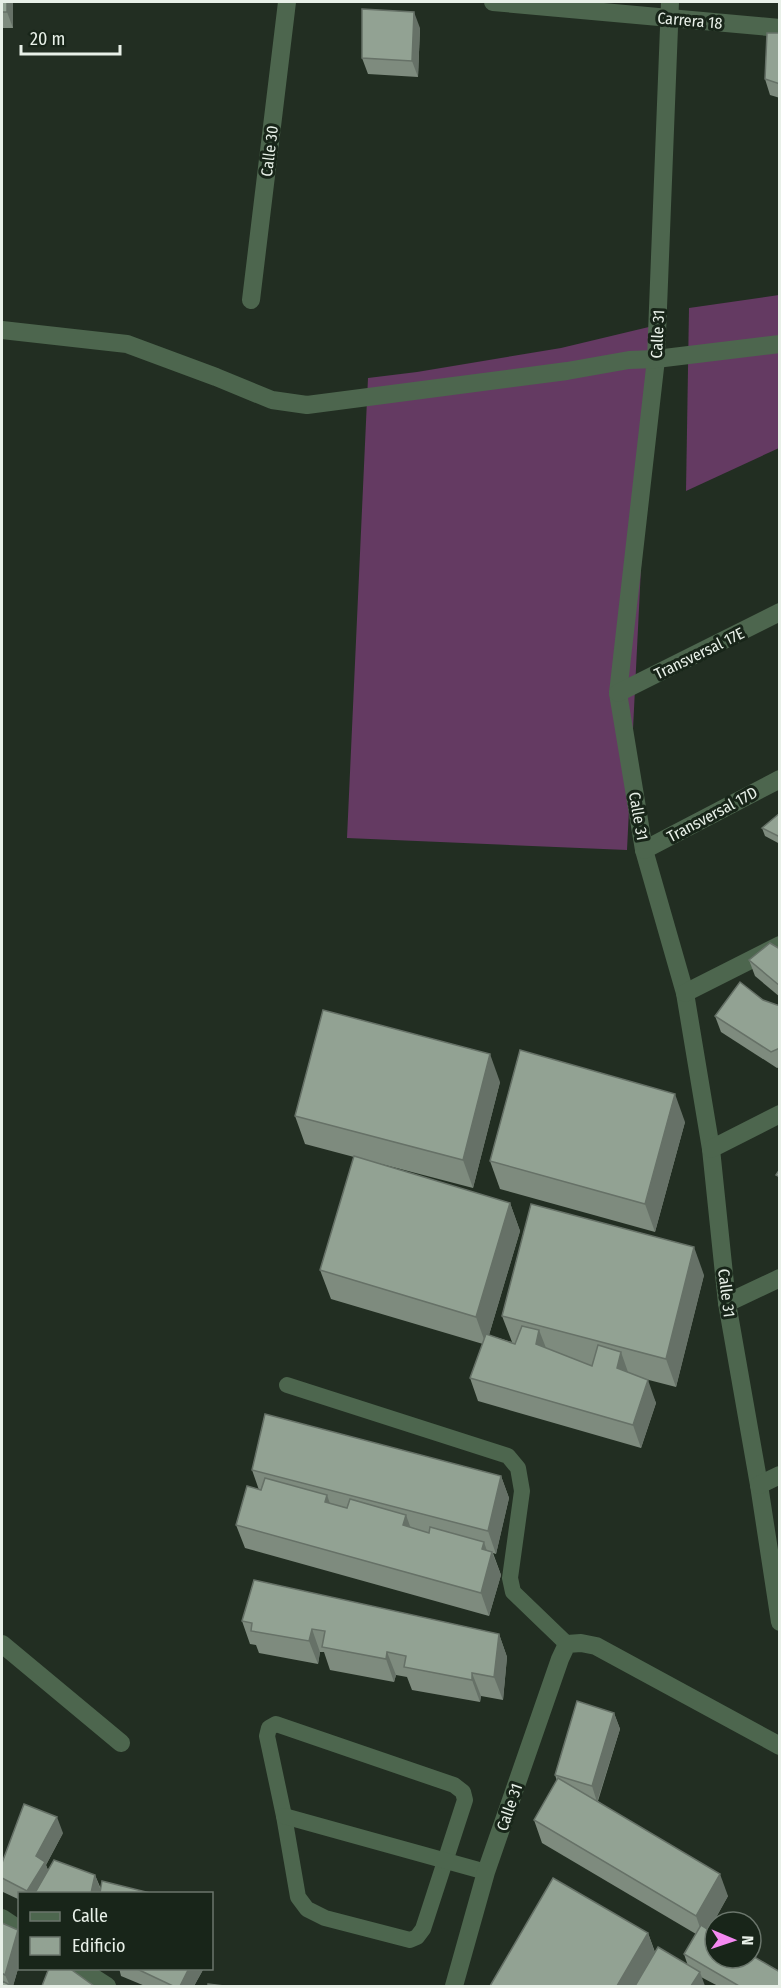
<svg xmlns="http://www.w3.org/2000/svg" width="781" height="1988" viewBox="0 0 781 1988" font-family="'Fira Sans Condensed',sans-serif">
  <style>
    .grass { fill: #643a62 }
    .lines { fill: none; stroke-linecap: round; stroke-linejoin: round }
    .lane { stroke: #4d664e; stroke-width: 16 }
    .street { stroke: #4d664e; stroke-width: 18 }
    .wall { fill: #7e8b7e }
    .shaded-wall { fill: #667167 }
    .building { fill: #92a293; stroke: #667167; stroke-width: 1.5 }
    .labels { text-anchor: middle; stroke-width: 6; stroke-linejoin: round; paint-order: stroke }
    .street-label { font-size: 16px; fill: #e8f0e8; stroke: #182519 }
  </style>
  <rect width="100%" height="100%" fill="#222e22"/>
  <g class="grass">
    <polygon points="779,295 779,448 686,491 689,308"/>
    <polygon points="653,326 627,850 347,838 368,378 417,372 561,348"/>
  </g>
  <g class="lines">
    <g class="lane">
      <polyline points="287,1385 508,1456 518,1468 522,1491 510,1578 513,1592 567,1644"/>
      <polygon points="276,1724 454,1785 463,1792 465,1800 423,1929 417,1937 410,1940 325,1918 307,1909 298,1897 284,1816 267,1736 269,1728"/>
      <polyline points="284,1816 486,1872"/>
    </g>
    <g class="street">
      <polyline points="493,2 780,28"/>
      <polyline points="670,2 656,359 618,693 644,850 685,993 711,1149 727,1303 759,1485 780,1622"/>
      <polyline points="251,300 287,2"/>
      <polyline points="2,330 127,344 216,377 272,400 307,405 567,371 629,360 656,359 780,344"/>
      <polyline points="618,693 780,612"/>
      <polyline points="644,850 780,779"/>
      <polyline points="685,993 780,945"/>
      <polyline points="711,1149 780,1114"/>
      <polyline points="727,1303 780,1278"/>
      <polyline points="759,1485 780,1475"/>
      <polyline points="2,1644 121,1743"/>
      <polyline points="2,1918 20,1930"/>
      <polyline points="79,1968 107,1986"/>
      <polyline points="454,1986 486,1872 560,1659 567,1644 581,1643 596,1646 780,1746"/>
    </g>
  </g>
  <g class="wall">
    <rect x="2" y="2" width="11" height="26"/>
    <polygon points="420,28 418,77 368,74 362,58"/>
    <polygon points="780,33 780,98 770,95 765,79"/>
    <polygon points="780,813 780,844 765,836 762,828"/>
    <polygon points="780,949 780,997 755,976 749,960"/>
    <polygon points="763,1000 780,1006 780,1067 777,1068 721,1032 715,1016"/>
    <polygon points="500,1082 473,1188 366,1160 510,1203 520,1231 489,1335 512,1342 502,1316 704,1275 676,1387 645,1379 656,1403 641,1448 478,1401 470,1378 483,1344 331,1299 320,1270 354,1157 305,1144 295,1116"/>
    <polygon points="685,1122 655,1232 500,1189 490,1161"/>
    <polygon points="252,1470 501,1476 509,1498 496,1554 493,1553 501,1575 489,1616 245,1548 236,1525 259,1490"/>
    <polygon points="242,1621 499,1634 507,1657 503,1700 481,1696 480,1702 412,1690 407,1677 396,1675 394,1682 330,1670 324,1652 320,1652 318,1664 259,1653 256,1645 250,1644"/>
    <polygon points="614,1713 620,1729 598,1801 728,1896 709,1930 780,1986 718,1986 701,1977 490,1986 648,1933 655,1952 688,1966 684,1954 696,1934 542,1843 534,1820 557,1781 555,1775"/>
    <polygon points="63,1833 46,1865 48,1870 95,1875 101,1889 150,1893 20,1893 20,1900 3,1892 2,1889 2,1863"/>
    <polygon points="2,1923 18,1930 20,1934 20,1962 13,1986 2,1986"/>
    <polygon points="119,1968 204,1968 194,1986 145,1986 121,1976"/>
  </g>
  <g class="shaded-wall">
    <polygon points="7,2 13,2 13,28 7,12"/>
    <polygon points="414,12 420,28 418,77 412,61"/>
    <polygon points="490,1054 500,1082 473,1188 463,1160"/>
    <polygon points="675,1094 685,1122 655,1232 645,1204"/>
    <polygon points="510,1203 520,1231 486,1345 476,1317"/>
    <polygon points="694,1247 704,1275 676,1387 666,1359"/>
    <polygon points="539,1330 548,1353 536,1344"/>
    <polygon points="621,1352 629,1375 617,1368"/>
    <polygon points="648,1380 656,1403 641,1448 633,1425"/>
    <polygon points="501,1476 509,1498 496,1554 488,1531"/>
    <polygon points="327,1495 335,1518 325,1502"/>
    <polygon points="406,1515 414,1537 403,1525"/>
    <polygon points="484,1542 490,1560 492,1552 501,1575 489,1616 481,1593 482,1549"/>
    <polygon points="312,1629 320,1652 318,1664 309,1641"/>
    <polygon points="499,1634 507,1657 503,1700 494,1677"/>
    <polygon points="387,1652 396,1675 394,1682 386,1659"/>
    <polygon points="472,1673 481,1696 480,1702 472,1680"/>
    <polygon points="614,1713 620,1729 597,1802 592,1786"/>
    <polygon points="57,1817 63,1833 46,1865 51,1878 41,1893 28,1893 27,1891 36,1856"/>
    <polygon points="720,1874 728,1896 704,1939 696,1916"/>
    <polygon points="95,1875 101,1891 101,1893 91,1893"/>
    <polygon points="18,1930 20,1934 20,1962 13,1986 10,1986 5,1975"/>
    <polygon points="648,1933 656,1956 638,1986 617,1986"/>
    <polygon points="189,1968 204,1968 194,1986 180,1986"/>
    <polygon points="700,1972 705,1986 691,1986"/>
  </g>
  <g class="building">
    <rect x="2" y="2" width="5" height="10"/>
    <polygon points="362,9 414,12 412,61 362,58"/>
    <polygon points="767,33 780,33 780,84 765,79"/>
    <polygon points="780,813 780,837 762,828"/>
    <polygon points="770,943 780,949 780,986 749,960"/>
    <polygon points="740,982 763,1000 780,1006 780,1048 771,1052 715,1016"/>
    <polygon points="323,1010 490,1054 463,1160 295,1116"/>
    <polygon points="520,1050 675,1094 645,1204 490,1161"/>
    <polygon points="354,1156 510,1203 476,1317 320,1270"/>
    <polygon points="780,1169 780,1177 776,1175"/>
    <polygon points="531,1204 694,1247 666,1359 502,1316"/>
    <polygon points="522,1326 539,1330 536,1344 592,1366 598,1345 621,1352 617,1368 648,1380 633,1425 470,1378 486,1334 515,1344"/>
    <polygon points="265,1414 501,1476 488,1531 252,1470"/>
    <polygon points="265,1478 327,1495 325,1502 347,1508 350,1499 406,1515 403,1525 429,1533 430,1527 484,1542 482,1549 492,1552 481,1593 236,1525 247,1486 261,1490"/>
    <polygon points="254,1580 499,1634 494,1677 472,1673 472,1680 404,1667 406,1656 387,1652 386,1659 322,1647 325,1631 312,1629 309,1641 251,1631 252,1623 242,1621"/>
    <polygon points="577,1701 614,1713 592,1786 555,1775"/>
    <polygon points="558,1778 720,1874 696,1916 534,1820"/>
    <polygon points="24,1804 57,1817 36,1856 45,1862 27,1891 2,1878 2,1863"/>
    <polygon points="54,1860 95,1875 91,1893 35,1893"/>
    <polygon points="553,1878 648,1933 617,1986 490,1986"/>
    <polygon points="102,1881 150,1893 100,1893"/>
    <polygon points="2,1923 18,1930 5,1975 2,1973"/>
    <polygon points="701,1925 715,1934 715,1958 751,1958 751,1955 780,1972 780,1986 739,1986 684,1954"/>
    <polygon points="658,1947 700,1972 691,1986 635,1986"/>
    <polygon points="49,1968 69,1968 94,1986 42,1986"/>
    <polygon points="135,1968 189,1968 180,1986 173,1986"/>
    <polygon points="2,1981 10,1985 10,1986 2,1986"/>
    <polygon points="208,1984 224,1986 208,1986"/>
  </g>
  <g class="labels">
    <g class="street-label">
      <text transform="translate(690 20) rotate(5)" y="6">Carrera 18</text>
      <text transform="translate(269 151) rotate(-83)" y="6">Calle 30</text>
      <text transform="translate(657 334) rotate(-87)" y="6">Calle 31</text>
      <text transform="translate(699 653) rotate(-26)" y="6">Transversal 17E</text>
      <text transform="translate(712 814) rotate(-28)" y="6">Transversal 17D</text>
      <text transform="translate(639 816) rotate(80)" y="6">Calle 31</text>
      <text transform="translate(727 1293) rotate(83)" y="6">Calle 31</text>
      <text transform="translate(509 1807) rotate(-71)" y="6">Calle 31</text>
    </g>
  </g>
  <rect width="781" height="1988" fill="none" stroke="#e8f0e8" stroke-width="6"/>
  <rect x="18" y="1892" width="195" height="78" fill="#182519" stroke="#6b766c" stroke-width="1.5"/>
  <rect x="30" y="1912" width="30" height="9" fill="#4d664e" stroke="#6b766c" stroke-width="1.5"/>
  <text x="72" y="1922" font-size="18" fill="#e8f0e8">Calle</text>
  <rect x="30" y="1937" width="30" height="18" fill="#92a293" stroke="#6b766c" stroke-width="1.5"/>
  <text x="72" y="1952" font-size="18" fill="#e8f0e8">Edificio</text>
  <g transform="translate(733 1940) rotate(92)"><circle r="28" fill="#182519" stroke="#6b766c" stroke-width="1.5"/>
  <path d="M0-4.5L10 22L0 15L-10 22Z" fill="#f489f1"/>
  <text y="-9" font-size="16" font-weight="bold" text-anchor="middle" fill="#e8f0e8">N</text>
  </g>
  <path d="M21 45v9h99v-9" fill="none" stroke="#e8f0e8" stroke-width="3"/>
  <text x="30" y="45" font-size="18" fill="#e8f0e8" stroke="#182519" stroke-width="4.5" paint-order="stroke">20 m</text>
</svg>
